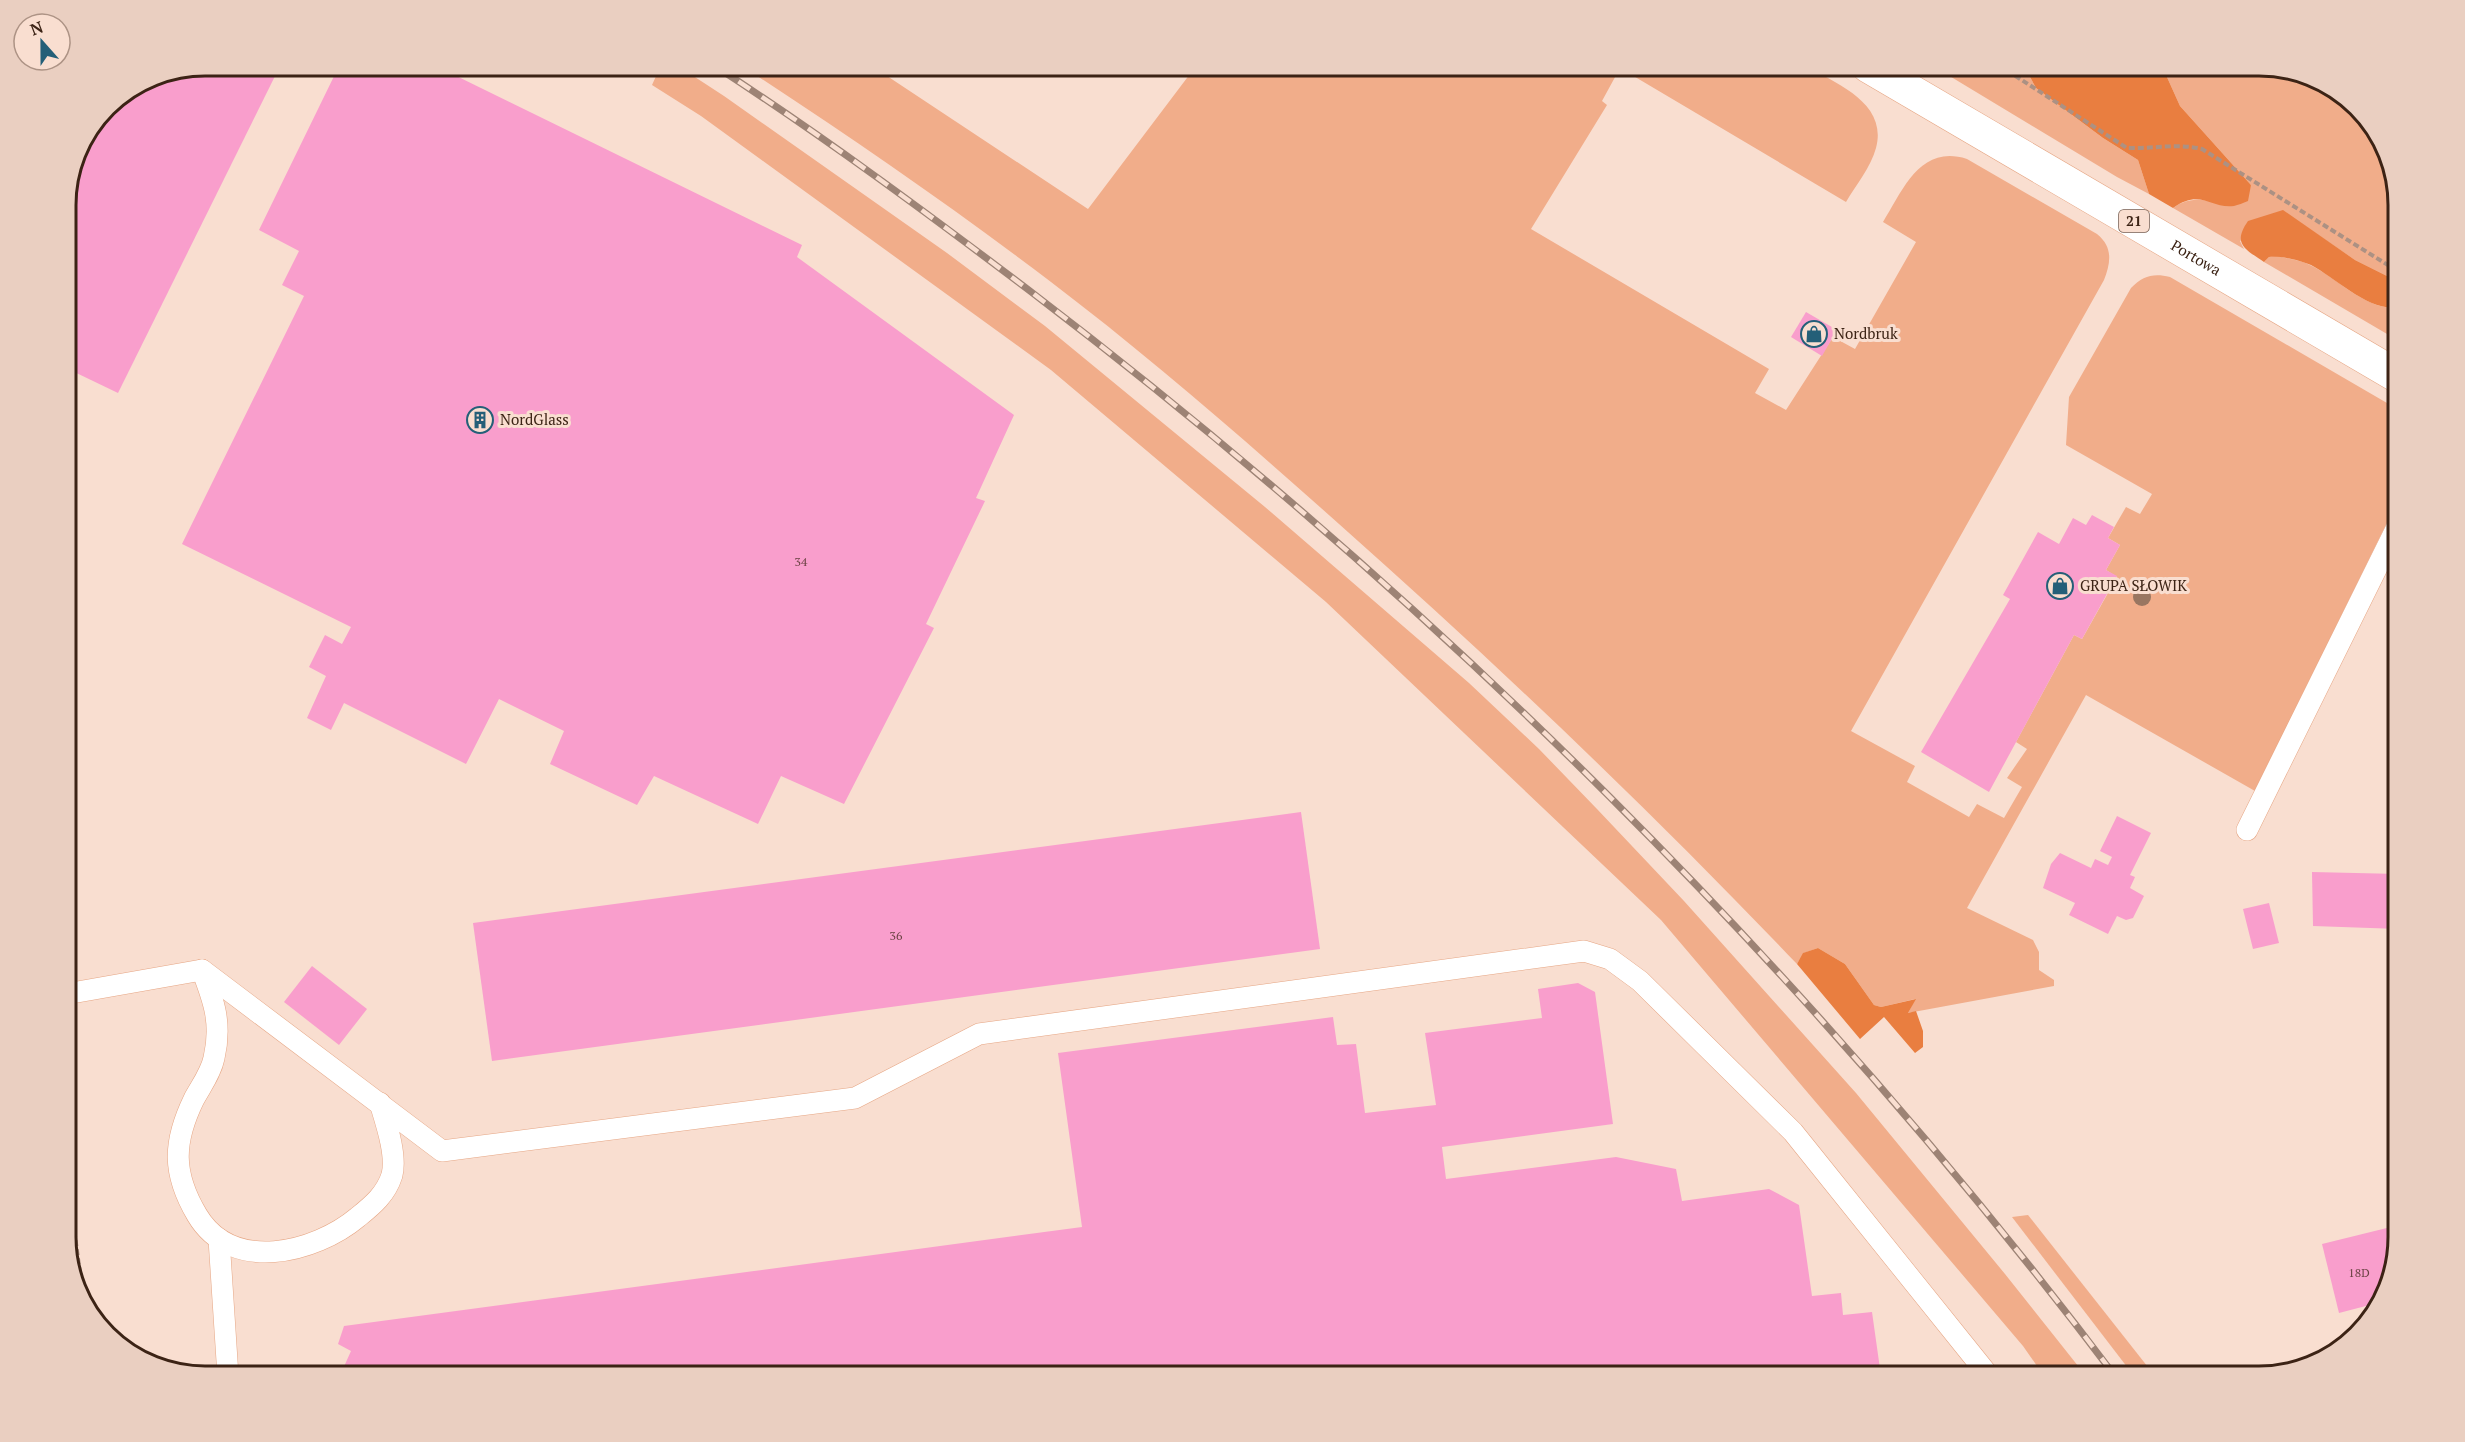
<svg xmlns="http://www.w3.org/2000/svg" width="2465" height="1442" viewBox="0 0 2465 1442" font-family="'PT Serif',serif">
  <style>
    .green { fill: #f1ad8a }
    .forest { fill: #e97e40 }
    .building { fill: #f99ecc }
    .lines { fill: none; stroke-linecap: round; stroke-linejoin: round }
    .service-casing { stroke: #e6a684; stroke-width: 22 }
    .primary-casing { stroke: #e6a684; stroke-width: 34 }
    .path { stroke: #ac9183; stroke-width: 4; stroke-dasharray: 6 3; stroke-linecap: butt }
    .service { stroke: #fff; stroke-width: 21 }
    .primary { stroke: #fff; stroke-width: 33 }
    .rail-casing { stroke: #9d8375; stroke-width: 7 }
    .rail { stroke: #f9ded0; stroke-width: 4.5; stroke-dasharray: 14; stroke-linecap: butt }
    .tree { fill: #997661 }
    .labels { text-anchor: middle; stroke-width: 6; stroke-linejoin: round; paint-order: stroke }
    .number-label { font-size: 12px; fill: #6b4243 }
    .shield { fill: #f9ded0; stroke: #755b4d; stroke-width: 1.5 }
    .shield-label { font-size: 14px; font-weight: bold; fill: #3c2315 }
    .street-label { font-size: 15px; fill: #3c2315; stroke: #f9ded0 }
    .poi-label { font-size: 15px; fill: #3c2315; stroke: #f9ded0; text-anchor: start }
    .rim { fill: none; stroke: #3c2315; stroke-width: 3 }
  </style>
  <rect width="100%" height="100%" fill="#f9ded0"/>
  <g class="green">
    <polygon points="653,66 678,66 724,96 947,253 1045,326 1265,507 1469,683 1539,749 1597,809 1684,901 1856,1093 2005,1274 2086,1376 2044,1376 2023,1346 1661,920 1326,602 1051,370 701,116 652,85 657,74"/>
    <path d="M742 66H872L1088 209 1196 66H1806C1837 84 1888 103 1876 148 1871 167 1856 185 1846 202L1620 68 1602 101 1607 105 1531 229 1769 369 1755 393 1786 410 1833 337 1855 349 1916 242 1883 222C1903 190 1920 144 1967 159L2097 234C2113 247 2111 262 2104 280L1851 731 1915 766 1907 782 1969 817 1977 804 2004 818 2022 787 2007 778 2027 749 2016 742 2074 635 2082 639 2117 577 2106 570 2120 545 2108 538 2126 507 2140 514 2152 494 2066 445 2069 397 2131 288C2143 276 2153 273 2170 277L2399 410V498L2255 791 2086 695 1967 908 2033 940 2039 952V970L2054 980V986L1908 1013 1915 999 1881 1007 1874 1005 1845 964 1818 948 1804 953 1797 964C1650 810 1499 666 1339 524 1246 441 1151 358 1051 282 951 206 848 135 742 66Z"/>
    <polygon points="1933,66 2024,66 2036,88 2103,138 2138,160 2149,194 2117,177"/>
    <path d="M2162 66H2260L2329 85 2380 135 2399 197V282L2355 260 2283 211 2240 241 2244 249 2173 208C2192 194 2211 201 2233 206L2251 185 2180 106Z"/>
    <path d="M2277 256C2288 259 2300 260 2310 265 2336 277 2369 313 2399 307V341L2264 262 2269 257Z"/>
    <polygon points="2028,1215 2155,1376 2134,1376 2012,1217"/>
  </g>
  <g class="forest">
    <path d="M2024 66H2162L2180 106 2251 185 2248 201C2243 203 2238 205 2234 206 2210 209 2201 188 2173 208L2149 194 2138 160 2103 138 2036 88Z"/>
    <path d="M2283 210 2355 260 2399 282V307C2370 313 2336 278 2311 265 2300 260 2282 256 2269 257L2264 262C2245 249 2232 244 2248 221Z"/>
    <polygon points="1818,948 1845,964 1874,1005 1881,1007 1916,999 1908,1013 1916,1011 1923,1031 1923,1047 1915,1053 1884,1017 1860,1039 1797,964 1803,953"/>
  </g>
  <g class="building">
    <polygon points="205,66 280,66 118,393 66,368 66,197 77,152 107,107 152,76"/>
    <polygon points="339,66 436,66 802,245 797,257 1014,415 976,498 985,501 926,624 934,628 844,804 781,776 758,824 654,776 637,805 550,764 564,731 499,699 466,764 344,703 331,730 307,718 326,676 309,667 325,635 342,644 351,627 182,544 304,296 282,285 299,251 259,230"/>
    <polygon points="1806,312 1837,330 1822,356 1791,337"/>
    <polygon points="2092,515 2114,527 2108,538 2120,545 2106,570 2117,576 2082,639 2074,635 1989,792 1921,752 2010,599 2003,595 2038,532 2059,544 2073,518 2086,525"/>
    <polygon points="1301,812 1320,949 492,1061 473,923"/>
    <polygon points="2117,816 2151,833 2130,875 2135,877 2130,888 2144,896 2133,918 2126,920 2117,916 2108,934 2069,915 2075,903 2043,888 2051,864 2060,853 2091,868 2095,859 2108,865 2112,857 2100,851"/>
    <polygon points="2312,872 2399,874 2399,929 2313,926"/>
    <polygon points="2269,903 2279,943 2253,949 2243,909"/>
    <polygon points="312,966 367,1009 339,1045 284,1002"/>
    <polygon points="1578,983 1595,992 1613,1124 1442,1147 1446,1179 1616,1157 1676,1169 1682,1201 1769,1189 1799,1205 1812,1296 1841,1293 1843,1315 1872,1312 1881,1376 353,1376 342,1371 351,1351 338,1344 344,1326 1082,1227 1058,1053 1333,1017 1337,1045 1356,1044 1365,1113 1436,1105 1425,1033 1542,1018 1538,989"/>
    <polygon points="2399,1225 2399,1237 2381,1302 2339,1313 2322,1244"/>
  </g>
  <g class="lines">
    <defs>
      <g id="service">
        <polyline points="2247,830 2399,523"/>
        <path d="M202 970C214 1001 222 1024 214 1058 211 1073 201 1086 194 1099 173 1142 172 1173 197 1215 232 1274 315 1253 358 1217 373 1205 386 1194 392 1175 397 1155 386 1123 380 1103"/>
        <polyline points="66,994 202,970 442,1151 855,1098 979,1034 1584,951 1610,959 1640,981 1793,1132 1989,1376"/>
        <polyline points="219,1239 228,1376"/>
      </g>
      <g id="primary">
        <path id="s1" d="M1868 66 2399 377"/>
      </g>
    </defs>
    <use href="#service" class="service-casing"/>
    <use href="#primary" class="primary-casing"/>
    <g class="path">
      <path d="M2000 66 2127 148C2152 149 2177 143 2202 149L2399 272"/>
      <polyline points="66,1169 84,1303"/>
    </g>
    <use href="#service" class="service"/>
    <use href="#primary" class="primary"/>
    <defs>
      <path id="rail" d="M715 66C823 136 927 213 1030 291 1438 602 1806 967 2115 1376"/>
    </defs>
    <use href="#rail" class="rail-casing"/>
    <use href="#rail" class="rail"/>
  </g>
  <circle class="tree" cx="2142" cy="597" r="9"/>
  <defs>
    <symbol id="shop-ring" viewBox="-11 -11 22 22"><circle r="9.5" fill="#f9ded0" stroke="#245f78" stroke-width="1.5"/><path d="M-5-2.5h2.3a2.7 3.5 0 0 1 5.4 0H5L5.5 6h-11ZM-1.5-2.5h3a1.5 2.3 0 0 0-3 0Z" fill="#245f78"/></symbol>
    <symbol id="building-ring" viewBox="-11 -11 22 22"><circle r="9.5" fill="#f9ded0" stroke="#245f78" stroke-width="1.5"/><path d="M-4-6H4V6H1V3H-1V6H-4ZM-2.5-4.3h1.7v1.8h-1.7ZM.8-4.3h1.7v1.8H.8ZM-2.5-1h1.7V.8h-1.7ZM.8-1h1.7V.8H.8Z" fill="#245f78"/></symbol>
  </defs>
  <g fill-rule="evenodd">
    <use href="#shop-ring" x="1799" y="319" width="30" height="30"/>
    <use href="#building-ring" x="465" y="405" width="30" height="30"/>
    <use href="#shop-ring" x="2045" y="571" width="30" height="30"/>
  </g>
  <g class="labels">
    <g class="number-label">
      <text x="801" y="566">34</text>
      <text x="896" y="940">36</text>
      <text x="2359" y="1277">18D</text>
    </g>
    <rect class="shield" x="2119" y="210" width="30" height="22" rx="4.5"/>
    <g class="shield-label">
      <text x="2134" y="226">21</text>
    </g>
    <g class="street-label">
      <text dy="5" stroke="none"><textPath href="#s1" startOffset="380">Portowa</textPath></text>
    </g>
    <g class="poi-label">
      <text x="1834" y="339">Nordbruk</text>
      <text x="500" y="425">NordGlass</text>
      <text x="2080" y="591">GRUPA SŁOWIK</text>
    </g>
  </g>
  <path d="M0 0H2465V1442H0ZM205 76H2259A129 129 0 0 1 2388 205V1237A129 129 0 0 1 2259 1366H205A129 129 0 0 1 76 1237V205A129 129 0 0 1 205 76Z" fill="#eacfc1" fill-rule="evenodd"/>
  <path class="rim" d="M205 76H2259A129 129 0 0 1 2388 205V1237A129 129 0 0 1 2259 1366H205A129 129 0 0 1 76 1237V205A129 129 0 0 1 205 76Z"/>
  <g transform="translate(42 42) rotate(339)"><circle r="28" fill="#f9ded0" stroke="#ad9385" stroke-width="1.5"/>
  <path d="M0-4.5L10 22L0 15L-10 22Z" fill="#245f78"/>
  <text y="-9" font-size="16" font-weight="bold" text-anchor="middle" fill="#3c2315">N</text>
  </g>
</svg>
